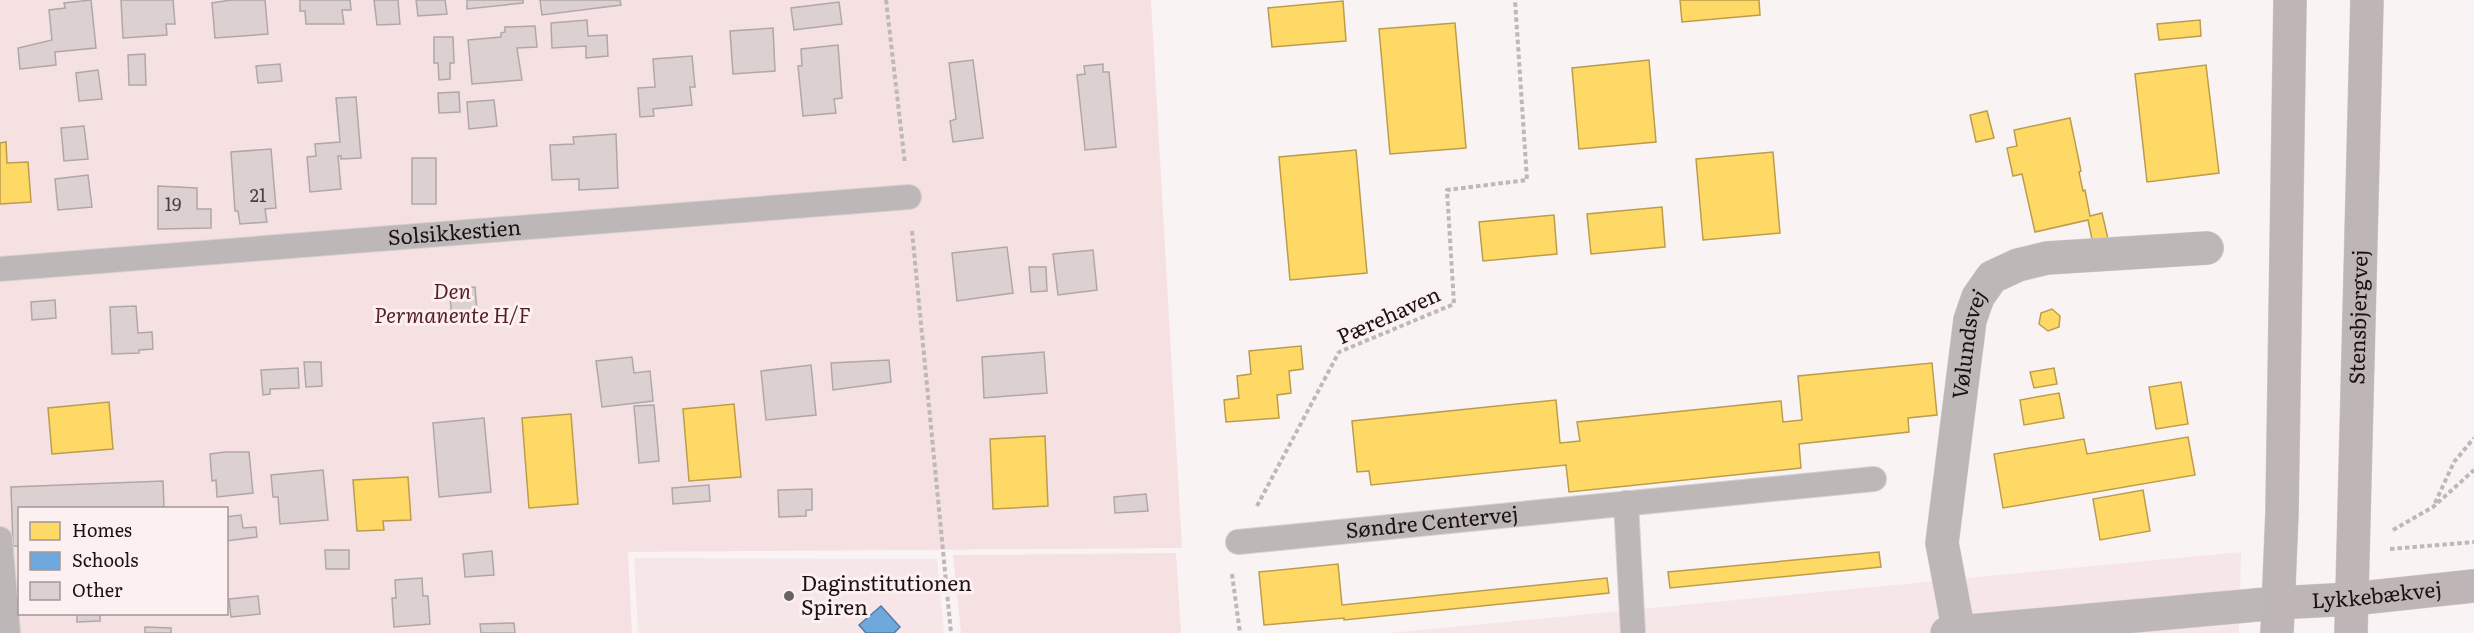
<svg xmlns="http://www.w3.org/2000/svg" width="2474" height="633" viewBox="0 0 2474 633" font-family="Literata,serif">
  <style>
    .built { fill: #f6e6e7 }
    .green { fill: #f6e1e2; fill-rule: evenodd }
    .homes { fill: #ffd966; stroke: #bb9d4d; stroke-width: 1.5 }
    .schools { fill: #6fa8dc; stroke: #567ba0; stroke-width: 1.5 }
    .building { fill: #dcd0d1; stroke: #afa7a8; stroke-width: 1.5 }
    .lines { fill: none; stroke-linecap: round; stroke-linejoin: round }
    .lane-casing { stroke: #d6d0d1; stroke-width: 26 }
    .street-casing { stroke: #d6d0d1; stroke-width: 34 }
    .secondary-casing { stroke: #d6d0d1; stroke-width: 34 }
    .path { stroke: #beb8b8; stroke-width: 4; stroke-dasharray: 4.5 3; stroke-linecap: butt }
    .lane { stroke: #beb7b7; stroke-width: 24 }
    .street { stroke: #beb7b7; stroke-width: 33 }
    .secondary { stroke: #beb6b6; stroke-width: 33 }
    .poi-dot { fill: #6a6162; stroke: #fdf0f1; stroke-width: 2 }
    .labels { text-anchor: middle; stroke-width: 6; stroke-linejoin: round; paint-order: stroke }
    .number-label { font-size: 18px; fill: #4d4242 }
    .street-label { font-size: 21px; fill: #1d1213; stroke: #fdf0f1 }
    .park-label { font-size: 21px; font-style: italic; fill: #561f25; stroke: #fdf0f1 }
    .poi-label { font-size: 21px; fill: #1d1213; stroke: #fdf0f1; text-anchor: start }
  </style>
  <rect width="100%" height="100%" fill="#faf3f4"/>
  <g class="built">
    <polygon points="2241,552 2239,633 1389,633"/>
    <polygon points="634,558 937,559 944,633 638,633"/>
  </g>
  <g class="green">
    <path d="M0 0H1151L1182 548 628 552 632 633H0ZM20 508H226V614H20Z"/>
    <polygon points="1176,553 1181,633 961,633 953,555"/>
  </g>
  <g class="homes">
    <polygon points="1680,0 1759,0 1760,15 1682,22"/>
    <polygon points="1343,1 1346,41 1272,47 1268,8"/>
    <polygon points="2200,20 2201,36 2159,40 2157,24"/>
    <polygon points="1455,23 1466,148 1390,154 1379,29"/>
    <polygon points="1649,60 1656,142 1579,149 1572,68"/>
    <polygon points="2206,65 2219,173 2147,182 2135,74"/>
    <polygon points="1987,111 1994,138 1976,142 1970,115"/>
    <polygon points="2070,118 2081,171 2079,172 2083,191 2085,190 2090,216 2102,213 2108,239 2092,239 2088,220 2035,232 2022,174 2013,176 2007,148 2017,146 2014,130"/>
    <polygon points="6,142 7,163 28,162 31,202 0,204 0,143"/>
    <polygon points="1356,150 1367,273 1290,280 1279,157"/>
    <polygon points="1773,152 1780,233 1703,240 1696,159"/>
    <polygon points="1662,207 1665,247 1591,254 1587,214"/>
    <polygon points="1554,215 1557,254 1483,261 1479,222"/>
    <polygon points="2052,309 2060,316 2059,327 2048,331 2039,324 2041,313"/>
    <polygon points="1301,346 1303,369 1289,371 1291,393 1277,395 1279,418 1226,422 1224,400 1239,398 1237,376 1251,374 1249,351"/>
    <polygon points="1932,363 1937,415 1908,418 1909,432 1799,444 1801,468 1569,492 1566,465 1371,485 1369,471 1357,472 1352,421 1556,400 1560,443 1580,441 1577,422 1781,401 1783,422 1802,420 1798,376"/>
    <polygon points="2054,368 2057,384 2034,388 2030,372"/>
    <polygon points="2181,382 2188,424 2156,429 2149,387"/>
    <polygon points="2059,393 2064,418 2024,425 2020,400"/>
    <polygon points="109,402 113,449 52,454 48,408"/>
    <polygon points="734,404 741,477 689,481 683,409"/>
    <polygon points="571,414 578,504 529,508 522,418"/>
    <polygon points="1045,436 1048,506 993,509 990,439"/>
    <polygon points="2188,437 2195,475 2003,508 1994,454 2084,439 2087,454"/>
    <polygon points="408,477 411,520 383,521 384,530 357,531 353,480"/>
    <polygon points="2143,490 2150,531 2100,540 2093,499"/>
    <polygon points="1879,552 1881,567 1670,588 1668,572"/>
    <polygon points="1338,564 1342,605 1607,578 1609,593 1344,620 1344,618 1264,625 1259,572"/>
  </g>
  <polygon class="schools" points="881,606 900,627 894,633 866,633 859,625"/>
  <g class="building">
    <polygon points="91,0 96,48 55,52 56,65 20,69 18,48 52,40 49,10 65,8 64,3"/>
    <polygon points="121,0 173,0 175,24 166,24 167,35 123,38"/>
    <polygon points="231,0 265,0 268,34 215,38 212,3"/>
    <polygon points="300,0 350,0 351,10 342,10 344,24 306,24 305,11 300,11"/>
    <polygon points="374,0 398,0 400,24 377,25"/>
    <polygon points="416,0 445,0 447,14 418,16"/>
    <polygon points="467,0 523,0 523,3 467,9"/>
    <polygon points="540,0 620,0 621,5 542,15"/>
    <polygon points="839,2 842,24 794,30 791,8"/>
    <polygon points="587,20 588,36 607,35 608,56 586,58 586,46 552,48 551,23"/>
    <polygon points="535,26 537,47 517,48 522,80 472,84 468,40 501,37 501,33 505,32 505,27"/>
    <polygon points="773,28 775,71 733,74 730,31"/>
    <polygon points="434,37 453,37 454,63 450,63 450,79 439,80 438,63 434,63"/>
    <polygon points="838,45 842,98 834,99 836,113 803,116 798,66 802,66 801,49"/>
    <polygon points="145,54 146,85 129,85 128,55"/>
    <polygon points="692,56 695,87 690,87 692,105 653,109 654,116 640,117 638,88 655,87 653,59"/>
    <polygon points="973,60 983,138 953,142 950,121 956,119 949,63"/>
    <polygon points="280,64 282,81 258,83 256,66"/>
    <polygon points="1103,64 1103,72 1109,72 1116,147 1085,150 1077,75 1085,74 1084,66"/>
    <polygon points="98,70 102,99 79,101 76,73"/>
    <polygon points="459,92 460,112 439,113 438,93"/>
    <polygon points="356,97 361,158 341,159 341,156 338,156 341,189 310,192 307,157 316,156 315,144 340,142 336,98"/>
    <polygon points="494,100 497,126 469,129 467,102"/>
    <polygon points="84,126 88,159 64,161 61,128"/>
    <polygon points="616,134 618,188 579,190 579,179 552,180 550,145 574,144 573,137"/>
    <polygon points="271,149 276,208 265,209 267,222 240,224 238,211 235,211 231,152"/>
    <rect x="412" y="158" width="24" height="46"/>
    <polygon points="88,175 92,207 58,210 55,179"/>
    <polygon points="158,186 197,188 197,209 211,209 211,228 158,229"/>
    <polygon points="1007,247 1013,293 957,301 952,253"/>
    <polygon points="1093,250 1097,290 1058,295 1053,254"/>
    <polygon points="1029,267 1046,267 1047,291 1031,292"/>
    <polygon points="475,287 478,322 453,325 449,289"/>
    <polygon points="55,300 56,318 32,320 31,302"/>
    <polygon points="136,306 138,333 152,332 153,349 139,350 139,353 112,354 110,307"/>
    <polygon points="1044,352 1047,393 984,398 982,357"/>
    <polygon points="632,357 634,373 650,371 653,401 602,407 596,361"/>
    <polygon points="889,360 891,382 833,390 831,363"/>
    <polygon points="304,362 321,362 322,386 306,387"/>
    <polygon points="811,365 816,415 766,420 761,371"/>
    <polygon points="298,368 299,388 270,389 270,394 263,395 261,370"/>
    <polygon points="654,405 659,461 639,463 634,406"/>
    <polygon points="484,418 491,492 439,497 433,423"/>
    <polygon points="225,452 249,452 253,493 217,497 216,480 212,481 210,454"/>
    <polygon points="323,470 328,520 280,524 278,497 273,497 271,475"/>
    <polygon points="163,481 164,508 20,508 20,546 13,546 11,487"/>
    <polygon points="709,485 710,501 673,504 672,488"/>
    <polygon points="812,489 812,510 806,510 806,516 779,517 778,490"/>
    <polygon points="1146,494 1148,511 1115,513 1114,497"/>
    <polygon points="241,515 243,528 256,527 257,537 226,541 226,517"/>
    <polygon points="325,550 349,550 349,569 326,569"/>
    <polygon points="492,551 494,575 465,577 463,554"/>
    <polygon points="422,578 423,596 428,596 430,624 394,627 392,598 396,598 395,580"/>
    <polygon points="258,596 260,614 231,617 229,599"/>
    <polygon points="77,614 100,614 100,621 77,622"/>
    <polygon points="514,623 515,633 481,633 480,624"/>
    <polygon points="145,627 171,628 171,633 145,633"/>
  </g>
  <g class="lines">
    <defs>
      <g id="lane">
        <path id="s1" d="M0 269 909 197"/>
        <polyline points="1626,503 1633,633"/>
        <polyline points="0,539 8,633"/>
        <path id="s2" d="M1238 542 1874 479"/>
      </g>
      <g id="street">
        <polyline points="1947,633 2278,603"/>
        <path id="s3" d="M1959 633 1942 543 1970 320 1978 297 1992 277 2018 265 2047 258 2207 248"/>
      </g>
      <g id="secondary">
        <path id="s4" d="M2278 603 2352 599 2474 586"/>
        <polyline points="2277,633 2282,512 2290,0"/>
        <path id="s5" d="M2351 633 2367 0"/>
      </g>
    </defs>
    <use href="#lane" class="lane-casing"/>
    <use href="#street" class="street-casing"/>
    <use href="#secondary" class="secondary-casing"/>
    <g class="path">
      <polyline points="886,0 905,164"/>
      <polyline points="912,231 951,633"/>
      <polyline points="2435,503 2454,462 2474,438"/>
      <polyline points="1257,506 1339,352 1454,304 1447,190 1527,180 1515,0"/>
      <polyline points="2393,530 2433,507 2474,470"/>
      <polyline points="2390,549 2474,542"/>
      <polyline points="1232,574 1240,633"/>
    </g>
    <use href="#lane" class="lane"/>
    <use href="#street" class="street"/>
    <use href="#secondary" class="secondary"/>
  </g>
  <circle class="poi-dot" cx="789" cy="596" r="6"/>
  <g class="labels">
    <g class="number-label">
      <text x="258" y="202">21</text>
      <text x="173" y="211">19</text>
    </g>
    <g class="street-label">
      <text dy="7" stroke="none"><textPath href="#s1" startOffset="456">Solsikkestien</textPath></text>
      <text transform="translate(1389 316) rotate(-24)" y="7">Pærehaven</text>
      <text dy="7" stroke="none"><textPath href="#s5" startOffset="316">Stensbjergvej</textPath></text>
      <text dy="7" stroke="none"><textPath href="#s3" startOffset="292">Vølundsvej</textPath></text>
      <text dy="7" stroke="none"><textPath href="#s2" startOffset="195">Søndre Centervej</textPath></text>
      <text dy="7" stroke="none"><textPath href="#s4" startOffset="99">Lykkebækvej</textPath></text>
    </g>
    <g class="park-label">
      <text x="452" y="299">Den<tspan x="452" dy="24">Permanente H/F</tspan></text>
    </g>
    <g class="poi-label">
      <text x="801" y="591">Daginstitutionen<tspan x="801" dy="24">Spiren</tspan></text>
    </g>
  </g>
  <rect x="18" y="507" width="210" height="108" fill="#fdf0f1" stroke="#a39798" stroke-width="1.5"/>
  <rect x="30" y="522" width="30" height="18" fill="#ffd966" stroke="#a39798" stroke-width="1.5"/>
  <text x="72" y="537" font-size="18" fill="#1d1213">Homes</text>
  <rect x="30" y="552" width="30" height="18" fill="#6fa8dc" stroke="#a39798" stroke-width="1.5"/>
  <text x="72" y="567" font-size="18" fill="#1d1213">Schools</text>
  <rect x="30" y="582" width="30" height="18" fill="#dcd0d1" stroke="#a39798" stroke-width="1.5"/>
  <text x="72" y="597" font-size="18" fill="#1d1213">Other</text>
</svg>
